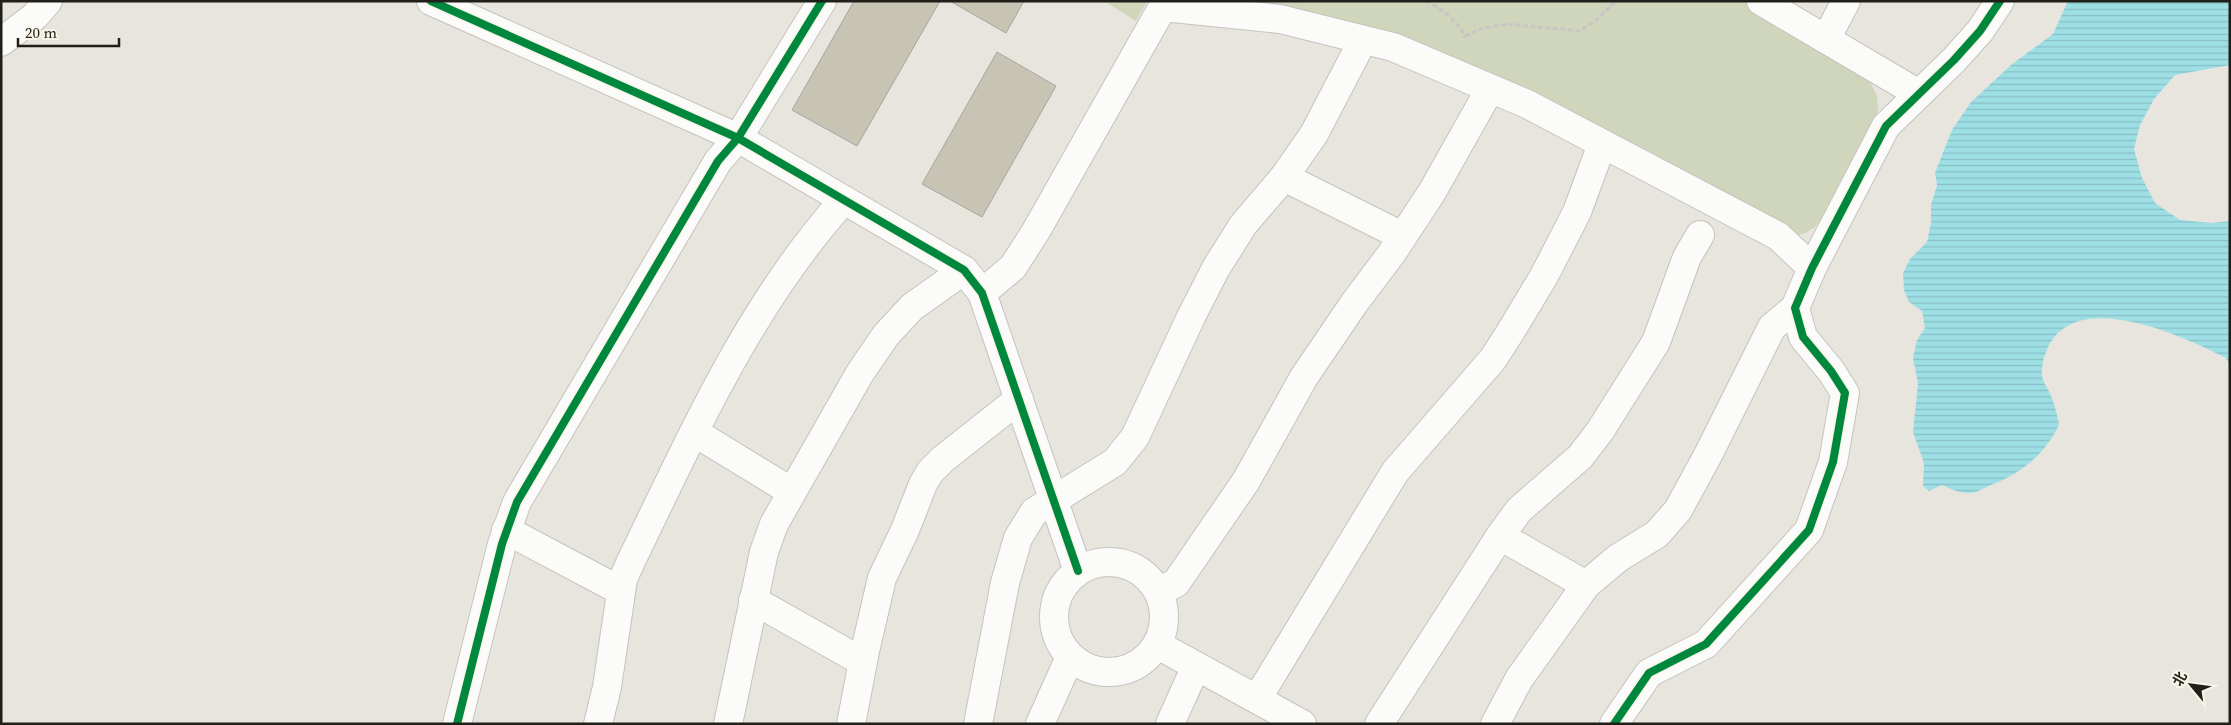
<svg xmlns="http://www.w3.org/2000/svg" width="2231" height="725" viewBox="0 0 2231 725" font-family="'Source Serif 4','Noto Sans SC',serif">
  <style>
    .green { fill: #d0d6bb }
    .water { fill: url(#water-rules) }
    .building { fill: #c8c4b4; stroke: #a7a5a0 }
    .lines { fill: none; stroke-linecap: round; stroke-linejoin: round }
    .minor-casing { stroke: #c4c3bd; stroke-width: 30 }
    .path { stroke: #c6c6c3; stroke-width: 3; stroke-dasharray: 5 2.5; stroke-linecap: butt }
    .minor { stroke: #fbfbfa; stroke-width: 28 }
    .cycleway-casing { stroke: #f8f4e7; stroke-width: 11 }
    .cycleway { stroke: #00873e; stroke-width: 8 }
  </style>
  <defs>
    <pattern id="water-rules" width="6" height="5" patternUnits="userSpaceOnUse" patternTransform="scale(1.25)"><rect width="6" height="5" fill="#9ddfe5"/><path d="M0 2.5h6" fill="none" stroke="#87bfc4"/></pattern>
  </defs>
  <rect width="100%" height="100%" fill="#e7e5de"/>
  <g class="green">
    <polygon points="1104,1 1147,1 1136,21"/>
    <polygon points="1249,1 1743,1 1852,64 1866,74 1877,96 1878,110 1873,127 1828,211 1815,227 1805,233 1795,236 1265,4"/>
  </g>
  <path class="water" d="M2068 1H2230V65L2175 75 2154 99 2140 125 2134 149 2142 178 2155 203 2180 220 2212 223 2230 221V365L2226 358C2179 334 2055 277 2042 368 2040 379 2047 386 2051 396 2055 405 2057 415 2059 425 2044 455 2022 473 1991 485 1984 488 1976 493 1969 493 1959 493 1951 489 1942 485L1929 491 1923 486 1924 463 1913 432 1918 384 1913 358 1917 340 1925 328 1922 311 1909 302 1904 290 1903 273 1910 259 1927 242 1931 223V205L1937 185 1935 173 1952 130 1971 102 2011 65 2053 34Z"/>
  <g class="building">
    <polygon points="854,1 940,1 857,146 792,110"/>
    <polygon points="950,1 1024,1 1006,33"/>
    <polygon points="997,52 1056,86 982,217 922,184"/>
  </g>
  <g class="lines">
    <defs>
      <g id="minor">
        <polyline points="431,1 738,138 964,270 982,293 1078,571"/>
        <polyline points="1761,1 1919,94"/>
        <polyline points="1163,7 1280,19 1393,47 1527,104 1778,236 1812,268"/>
        <polyline points="1826,39 1846,1"/>
        <polyline points="1,42 35,16 48,1"/>
        <polyline points="1284,177 1402,236"/>
        <polyline points="982,293 1013,267 1036,231 1166,1"/>
        <polyline points="694,432 792,492"/>
        <polyline points="506,530 621,591"/>
        <polyline points="1500,536 1586,585"/>
        <circle cx="1109" cy="617" r="55"/>
        <polyline points="1159,591 1176,583 1246,481 1304,377 1355,302 1392,253 1432,192 1490,89"/>
        <polyline points="753,600 863,662"/>
        <polyline points="1158,645 1302,724"/>
        <polyline points="1257,699 1395,472 1493,359 1511,331 1544,276 1577,212 1602,144"/>
        <polyline points="457,724 502,544 517,502 718,161 738,138 822,1"/>
        <path d="M598 724 607 687 623 579 632 559C693 434 750 304 844 200"/>
        <polyline points="728,724 764,552 774,524 860,373 886,335 912,307 964,270"/>
        <polyline points="851,724 865,651 882,578 905,530 923,484 930,472 943,459 1019,399"/>
        <polyline points="978,724 1005,583 1018,538 1034,512 1115,462 1135,437 1191,317 1216,268 1243,225 1284,177 1314,134 1363,40"/>
        <polyline points="1040,724 1070,657"/>
        <polyline points="1170,724 1196,666"/>
        <polyline points="1379,724 1500,536 1519,510 1580,457 1600,431 1656,342 1687,257 1700,235"/>
        <polyline points="1495,724 1519,679 1586,585 1618,558 1657,534 1678,510 1708,455 1772,327 1795,308"/>
        <polyline points="1614,724 1649,673 1706,644 1809,530 1833,462 1845,393 1831,371 1803,337 1795,308 1812,268 1886,126 1954,60 1980,31 2000,1"/>
      </g>
    </defs>
    <use href="#minor" class="minor-casing"/>
    <g class="path">
      <path d="M1426 1C1440 8 1460 22 1465 38"/>
      <polyline points="1465,36 1484,28 1507,24 1580,31 1595,21 1616,1"/>
    </g>
    <use href="#minor" class="minor"/>
    <defs>
      <g id="cycleway">
        <polyline points="431,1 738,138 964,270 982,293 1078,571"/>
        <polyline points="457,724 502,544 517,502 718,161 738,138 822,1"/>
        <polyline points="1614,724 1649,673 1706,644 1809,530 1833,462 1845,393 1831,371 1803,337 1795,308 1812,268 1886,126 1954,60 1980,31 2000,1"/>
      </g>
    </defs>
    <use href="#cycleway" class="cycleway-casing"/>
    <use href="#cycleway" class="cycleway"/>
  </g>
  <rect width="2231" height="725" fill="none" stroke="#201f1a" stroke-width="5"/>
  <g transform="translate(2191 685) rotate(299)" stroke="#f8f4e7" stroke-width="4" paint-order="stroke">
  <path d="M0-4L9 19L0 12L-9 19Z" fill="#201f1a"/>
  <text y="-8" font-size="14" font-weight="bold" text-anchor="middle" fill="#201f1a">北</text>
  </g>
  <path d="M18 38v8h101v-8" fill="none" stroke="#201f1a" stroke-width="2.5"/>
  <text x="25" y="38" font-size="15" fill="#201f1a" stroke="#f8f4e7" stroke-width="4" paint-order="stroke">20 m</text>
</svg>
